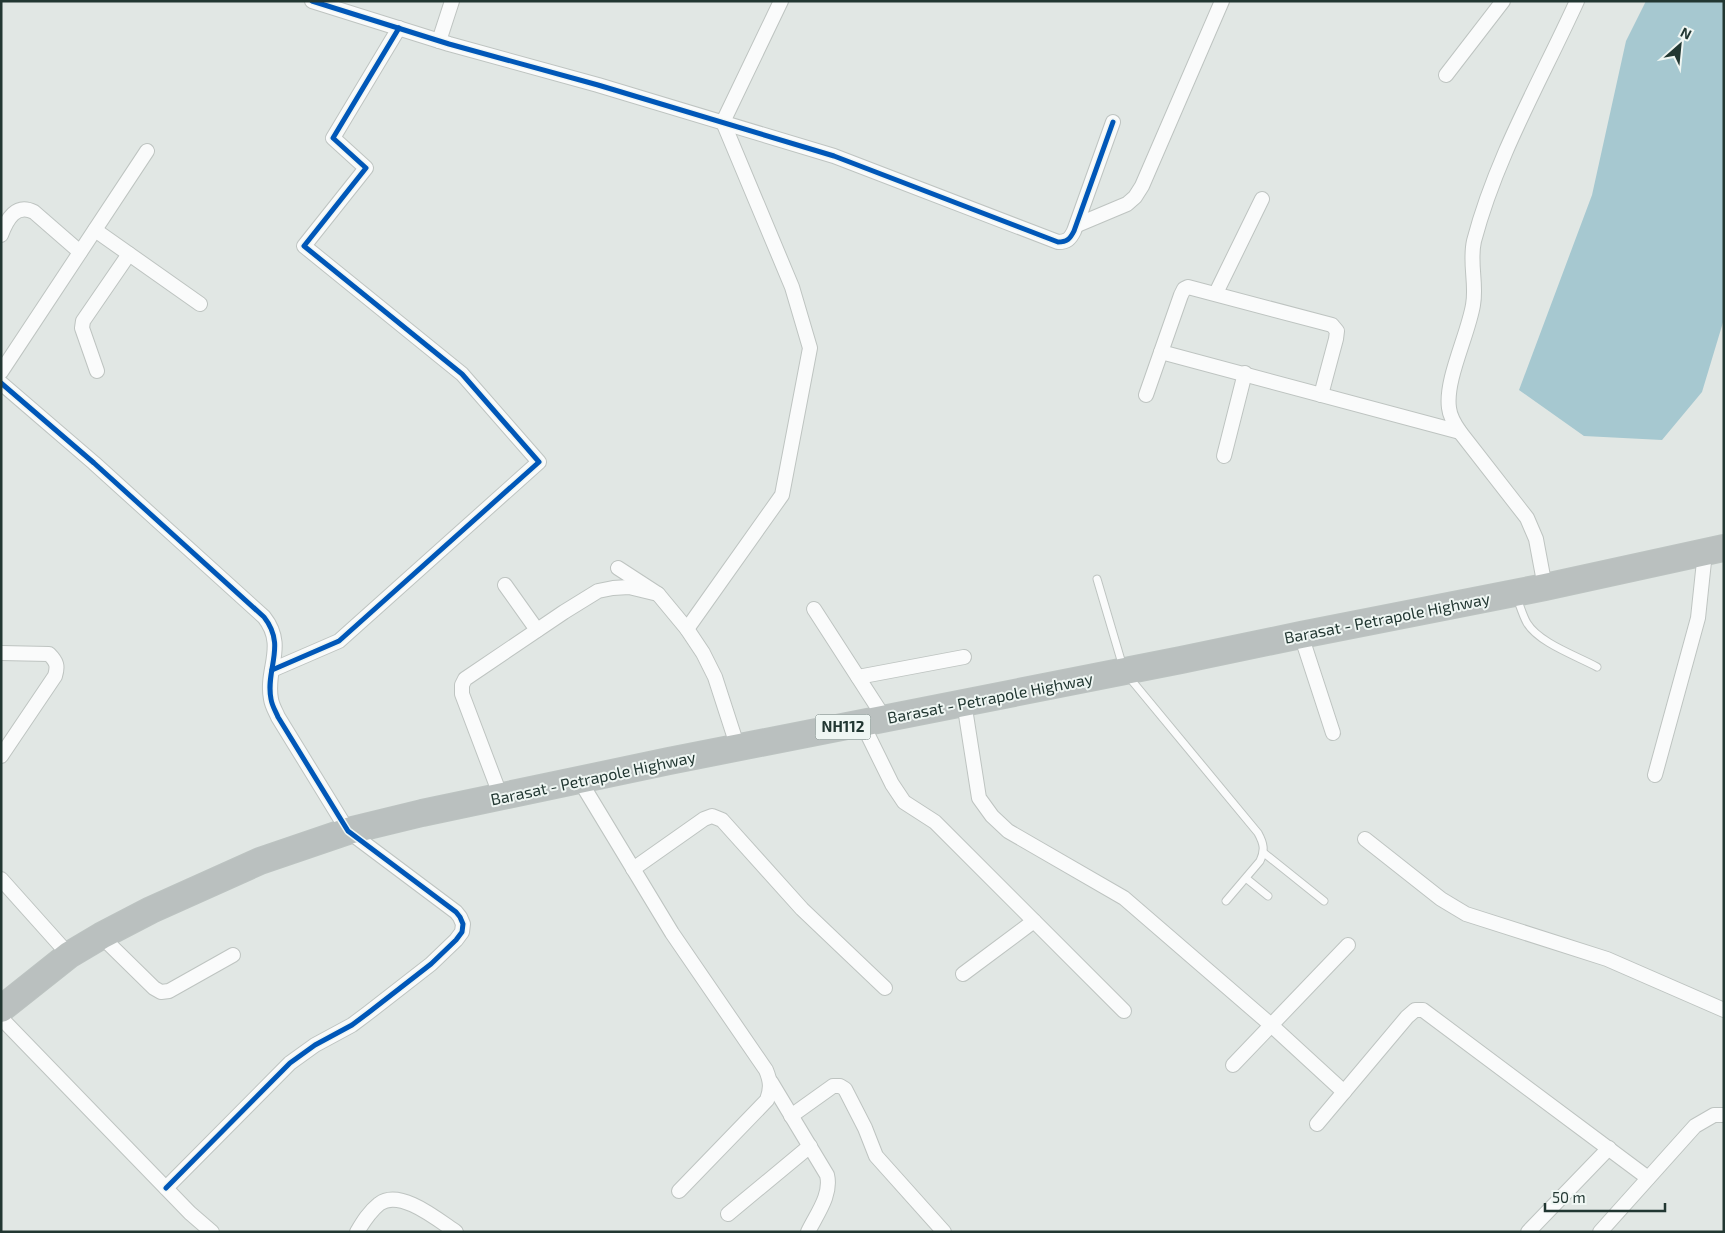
<svg xmlns="http://www.w3.org/2000/svg" width="1725" height="1233" viewBox="0 0 1725 1233" font-family="'Exo 2',sans-serif">
  <style>
    .water { fill: #a6c8d0 }
    .lines { fill: none; stroke-linecap: round; stroke-linejoin: round }
    .lane-casing { stroke: #bec4c1; stroke-width: 9 }
    .street-casing { stroke: #bec4c1; stroke-width: 16 }
    .highway-casing { stroke: #bcc3c1; stroke-width: 28 }
    .lane { stroke: #fafbfb; stroke-width: 7 }
    .street { stroke: #fafbfb; stroke-width: 14 }
    .highway { stroke: #bac0bf; stroke-width: 26 }
    .cycleway-casing { stroke: #eff6f3; stroke-width: 8 }
    .cycleway { stroke: #0057b8; stroke-width: 5 }
    .labels { text-anchor: middle; stroke-width: 4; stroke-linejoin: round; paint-order: stroke }
    .shield { fill: #eff6f3; stroke: #60706c; stroke-width: 1 }
    .shield-label { font-size: 15px; font-weight: bold; fill: #223732 }
    .street-label { font-size: 16px; fill: #223732; stroke: #eff6f3 }
  </style>
  <rect width="100%" height="100%" fill="#e1e7e4"/>
  <polygon class="water" points="1646,1 1722,1 1724,3 1724,319 1702,392 1662,440 1584,436 1519,390 1592,195 1626,41"/>
  <g class="lines">
    <defs>
      <g id="lane">
        <polyline points="1097,579 1123,667"/>
        <path d="M1517 598C1520 606 1523 616 1527 623 1539 643 1577 656 1597 667"/>
        <path d="M1128 676 1258 833C1264 844 1265 850 1260 861L1226 901"/>
        <polyline points="1264,853 1324,901"/>
        <polyline points="1247,879 1268,896"/>
      </g>
      <g id="street">
        <path d="M312 1 449 44 598 85 834 156 1058 242C1067 242 1070 239 1074 231L1113 122"/>
        <polyline points="439,41 452,1"/>
        <polyline points="1446,75 1503,1"/>
        <polyline points="1077,225 1127,204 1135,197 1142,186 1222,1"/>
        <polyline points="95,230 200,304"/>
        <path d="M1 235C7 219 16 203 34 212L80 252"/>
        <polyline points="1216,293 1262,199"/>
        <polyline points="1161,352 1460,432"/>
        <polyline points="97,371 82,328 83,321 129,254"/>
        <polyline points="1,372 147,151"/>
        <path d="M1 383 94 463 264 617C287 646 265 669 271 699 272 706 276 712 278 717L348 831 456 912 460 917 463 924 462 932 456 940 431 964 368 1013 352 1025 315 1045 290 1063 166 1188"/>
        <polyline points="1146,395 1181,295 1184,289 1188,287 1332,325 1337,331 1336,339 1321,395"/>
        <polyline points="1224,456 1245,373"/>
        <polyline points="618,568 658,594 687,629 703,653 715,677 738,748"/>
        <polyline points="505,585 537,630"/>
        <path d="M1545 587 1536 539 1527 518 1460 432C1455 425 1450 417 1449 408 1445 380 1468 335 1473 305 1477 284 1469 263 1474 241 1496 157 1541 80 1577 1"/>
        <polyline points="814,609 885,719"/>
        <polyline points="687,629 782,495 810,348 792,287 723,122 781,1"/>
        <polyline points="1301,635 1333,733"/>
        <path d="M1 653 49 654C57 662 58 666 55 676L1 756"/>
        <polyline points="272,670 339,641 539,462 462,374 304,246 366,168 333,138 399,28"/>
        <polyline points="858,677 964,657"/>
        <polyline points="964,702 979,798 992,816 1008,831 1124,898 1271,1025 1344,1092"/>
        <polyline points="862,723 892,784 904,802 935,822 1124,1011"/>
        <polyline points="1655,775 1698,618 1705,552"/>
        <path d="M580 781 672 933 766 1070C771 1082 771 1089 767 1100L679 1191"/>
        <polyline points="501,797 462,694 462,685 465,679 564,612 598,591 613,588 629,587 658,594"/>
        <polyline points="1365,839 1441,899 1466,914 1607,959 1724,1010"/>
        <polyline points="633,869 704,819 712,816 722,820 802,909 885,988"/>
        <polyline points="1,879 69,955"/>
        <polyline points="101,936 154,988 161,992 169,991 233,955"/>
        <polyline points="963,974 1034,921"/>
        <polyline points="1,1018 190,1213 212,1232"/>
        <polyline points="1233,1065 1348,945"/>
        <path d="M771 1082 827 1175C832 1195 816 1215 808 1232"/>
        <polyline points="791,1116 833,1086 840,1086 845,1089 865,1128 876,1156 944,1232"/>
        <polyline points="1317,1124 1407,1017 1415,1010 1423,1010 1648,1178"/>
        <polyline points="728,1214 810,1146"/>
        <path d="M357 1232C363 1222 369 1212 379 1204 400 1188 438 1220 456 1232"/>
        <polyline points="1528,1232 1609,1148"/>
        <polyline points="1600,1232 1695,1126 1714,1115 1724,1115"/>
      </g>
      <polyline id="highway" points="1,1009 69,955 101,936 151,910 260,861 348,831 422,813 669,761 1181,660 1301,635 1545,587 1724,548"/>
    </defs>
    <use href="#lane" class="lane-casing"/>
    <use href="#street" class="street-casing"/>
    <use href="#highway" class="highway-casing"/>
    <use href="#lane" class="lane"/>
    <use href="#street" class="street"/>
    <use href="#highway" class="highway"/>
    <defs>
      <g id="cycleway">
        <path d="M312 1 449 44 598 85 834 156 1058 242C1067 242 1070 239 1074 231L1113 122"/>
        <path d="M1 383 94 463 264 617C287 646 265 669 271 699 272 706 276 712 278 717L348 831 456 912 460 917 463 924 462 932 456 940 431 964 368 1013 352 1025 315 1045 290 1063 166 1188"/>
        <polyline points="272,670 339,641 539,462 462,374 304,246 366,168 333,138 399,28"/>
      </g>
    </defs>
    <use href="#cycleway" class="cycleway-casing"/>
    <use href="#cycleway" class="cycleway"/>
  </g>
  <g class="labels">
    <rect class="shield" x="815.5" y="714.5" width="55" height="25" rx="4"/>
    <g class="shield-label">
      <text x="843" y="732">NH112</text>
    </g>
    <g class="street-label">
      <text transform="translate(1387 618) rotate(-11)" y="6">Barasat - Petrapole Highway</text>
      <text transform="translate(990 698) rotate(-11)" y="6">Barasat - Petrapole Highway</text>
      <text transform="translate(593 778) rotate(-12)" y="6">Barasat - Petrapole Highway</text>
    </g>
  </g>
  <rect width="1725" height="1233" fill="none" stroke="#223732" stroke-width="5"/>
  <g transform="translate(1680 45) rotate(27)" stroke="#eff6f3" stroke-width="4" paint-order="stroke">
  <path d="M0-4L9 19L0 12L-9 19Z" fill="#223732"/>
  <text y="-8" font-size="14" font-weight="bold" text-anchor="middle" fill="#223732">N</text>
  </g>
  <path d="M1545 1203v8h120v-8" fill="none" stroke="#223732" stroke-width="2.5"/>
  <text x="1552" y="1203" font-size="15" fill="#223732" stroke="#eff6f3" stroke-width="4" paint-order="stroke">50 m</text>
</svg>
